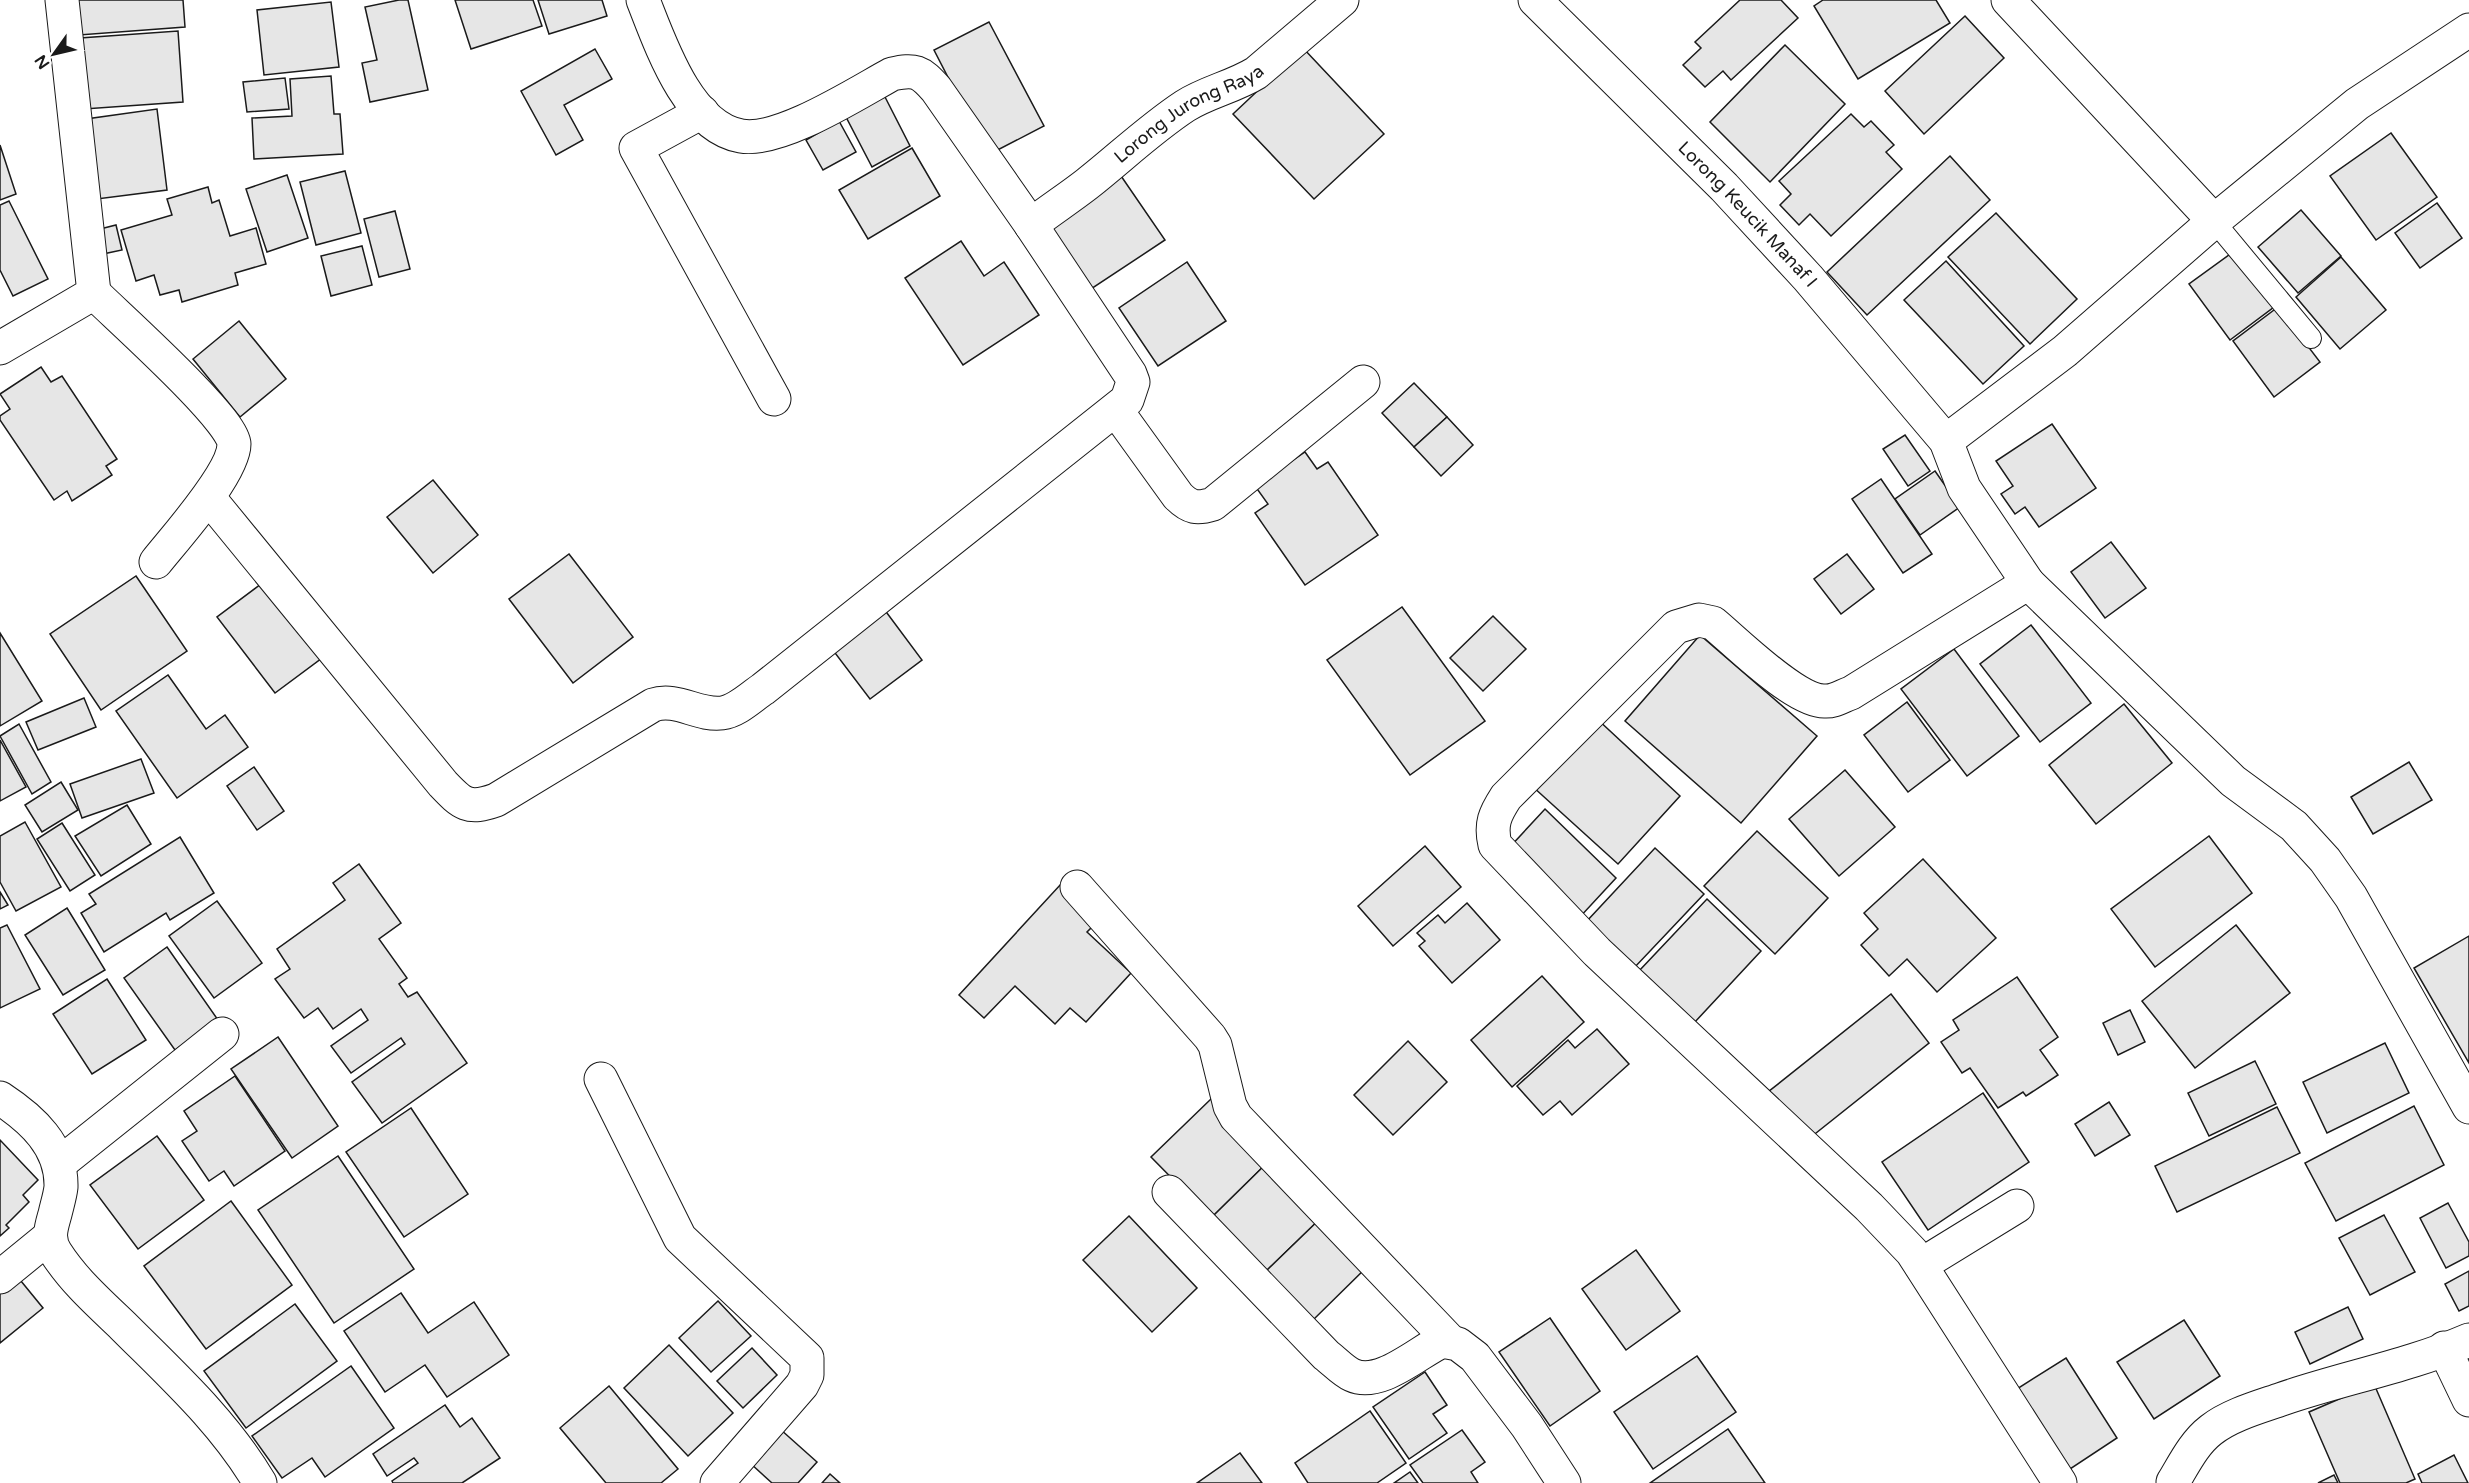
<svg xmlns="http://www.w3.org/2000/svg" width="2469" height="1483" viewBox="0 0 2469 1483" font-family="'Varela Round',sans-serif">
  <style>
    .building { fill: #e6e6e6; stroke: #1a1a1a; stroke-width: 1.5 }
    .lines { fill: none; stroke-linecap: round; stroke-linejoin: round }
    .service-casing { stroke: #1a1a1a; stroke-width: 22 }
    .minor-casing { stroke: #1a1a1a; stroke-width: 35 }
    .service { stroke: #fff; stroke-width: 20 }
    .minor { stroke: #fff; stroke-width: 33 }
    .labels { text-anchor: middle; stroke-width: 4.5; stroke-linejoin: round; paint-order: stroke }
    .street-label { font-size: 18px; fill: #1a1a1a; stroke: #fff }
  </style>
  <rect width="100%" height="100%" fill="#fff"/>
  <g class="building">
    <polygon points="76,0 183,0 185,27 79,35"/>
    <polygon points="399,0 408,0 428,90 370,102 362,63 377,60 365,7"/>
    <polygon points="455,0 533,0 542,26 471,49"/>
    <polygon points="538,0 602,0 607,16 549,34"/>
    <polygon points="1740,0 1781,0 1798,18 1731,80 1723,71 1705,87 1683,65 1701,48 1695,42"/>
    <polygon points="1823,0 1936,0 1950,23 1858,79 1814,6"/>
    <polygon points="331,2 339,67 264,75 257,10"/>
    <polygon points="1965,16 2004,58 1924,134 1885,91"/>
    <polygon points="989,22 1044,126 988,155 934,50"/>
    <polygon points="178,31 183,102 84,109 80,38"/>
    <polygon points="1785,45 1845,104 1770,182 1710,122"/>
    <polygon points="1303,48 1384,134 1314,199 1233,114"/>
    <polygon points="595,49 612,79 564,105 583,140 556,155 521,91"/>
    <polygon points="331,76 334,114 340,114 343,154 254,159 252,118 292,116 290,79"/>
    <polygon points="285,78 289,109 247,112 243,82"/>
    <polygon points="884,95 910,146 872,167 845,115"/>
    <polygon points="157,109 167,190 89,200 79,120"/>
    <polygon points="1851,114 1864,127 1871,121 1894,145 1886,152 1902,169 1831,236 1810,214 1799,225 1780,205 1791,194 1779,181"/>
    <polygon points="839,121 856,152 823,170 806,140"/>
    <polygon points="2391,133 2437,197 2376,240 2330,176"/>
    <polygon points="0,145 16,194 0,200"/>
    <polygon points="912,148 940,196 868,239 839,190"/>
    <polygon points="1950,156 1990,200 1867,315 1827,272"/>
    <polygon points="345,171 361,233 316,245 300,182"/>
    <polygon points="1119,173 1165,240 1091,289 1046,222"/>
    <polygon points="287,175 308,238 267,252 246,189"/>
    <polygon points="208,187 212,203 219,200 230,236 256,228 266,264 235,273 238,285 182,302 179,290 160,295 154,275 136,281 121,230 172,215 167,199"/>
    <polygon points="9,201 48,279 13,296 0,270 0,205"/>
    <polygon points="2437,203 2462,238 2420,268 2395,233"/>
    <polygon points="2301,210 2341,256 2298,293 2258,247"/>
    <polygon points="395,211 410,269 379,277 364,219"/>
    <polygon points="1996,213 2077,299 2030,344 1948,257"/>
    <polygon points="116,225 122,250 98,255 92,231"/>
    <polygon points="961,241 984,276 1004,262 1039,315 963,365 905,278"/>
    <polygon points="362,246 372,285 331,296 321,256"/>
    <polygon points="2233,252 2274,307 2230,340 2189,284"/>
    <polygon points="2341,257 2386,310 2340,349 2296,297"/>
    <polygon points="1946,261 2024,346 1983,384 1904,300"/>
    <polygon points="1187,262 1226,321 1158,366 1119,308"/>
    <polygon points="2278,307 2320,362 2274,397 2233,341"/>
    <polygon points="239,321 286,379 240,417 193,359"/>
    <polygon points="41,367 51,382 62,376 117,459 106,466 112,475 72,501 67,491 54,500 0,420 0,416 10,409 0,394"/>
    <polygon points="1414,383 1447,417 1414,447 1382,413"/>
    <polygon points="1447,417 1473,445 1441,476 1414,447"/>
    <polygon points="2052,424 2096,488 2039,527 2025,507 2015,514 2001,494 2013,486 1996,461"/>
    <polygon points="1905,435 1930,471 1908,486 1883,449"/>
    <polygon points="1305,452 1317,469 1328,462 1378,535 1305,585 1255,513 1268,504 1255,486"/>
    <polygon points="1935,471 1960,507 1920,535 1895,499"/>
    <polygon points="1881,479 1932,554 1903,573 1852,499"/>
    <polygon points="433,480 478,535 433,573 387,517"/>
    <polygon points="2111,542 2146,588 2105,618 2071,572"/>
    <polygon points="569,554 633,637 573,683 509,599"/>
    <polygon points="1847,554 1874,589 1841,614 1814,579"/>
    <polygon points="136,576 187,651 101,710 50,634"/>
    <polygon points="265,581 322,658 275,693 217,617"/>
    <polygon points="1402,607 1485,721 1410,775 1327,660"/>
    <polygon points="884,609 922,660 870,699 832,649"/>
    <polygon points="1493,616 1526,649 1483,691 1450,658"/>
    <polygon points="2031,625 2091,703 2040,742 1980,664"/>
    <polygon points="0,633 42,701 0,726"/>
    <polygon points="1700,635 1817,736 1741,823 1625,721"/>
    <polygon points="1954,649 2019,736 1967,776 1901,689"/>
    <polygon points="168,675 206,729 225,715 248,747 177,798 116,711"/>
    <polygon points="84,698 96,727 38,750 26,722"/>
    <polygon points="1907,702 1950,760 1908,792 1864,735"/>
    <polygon points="2124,704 2172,763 2096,824 2049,765"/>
    <polygon points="1595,717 1680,796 1618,864 1532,786"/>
    <polygon points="19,724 51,782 32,794 0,736"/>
    <polygon points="0,740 26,787 0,801"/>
    <polygon points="141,759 154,793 82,818 70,784"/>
    <polygon points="2409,762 2432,800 2373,834 2351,797"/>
    <polygon points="254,767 284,811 257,830 227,786"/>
    <polygon points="1845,770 1895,827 1839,876 1789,819"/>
    <polygon points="61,782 78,810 42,832 25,805"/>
    <polygon points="127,805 151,844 101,876 75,836"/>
    <polygon points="1545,809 1616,878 1579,918 1508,849"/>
    <polygon points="25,822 61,887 16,911 0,882 0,836"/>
    <polygon points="62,823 95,875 70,891 37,839"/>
    <polygon points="1757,831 1828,898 1775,954 1704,886"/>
    <polygon points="2209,836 2252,893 2155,967 2111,909"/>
    <polygon points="180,837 214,893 170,920 166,913 104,952 81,913 96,904 89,894"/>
    <polygon points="1425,846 1461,887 1393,946 1358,906"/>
    <polygon points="1655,848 1704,894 1634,968 1586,922"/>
    <polygon points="1923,859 1996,938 1937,992 1907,959 1889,976 1861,945 1878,929 1864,913"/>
    <polygon points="359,864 401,923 379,939 407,978 399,984 408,997 417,992 467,1063 382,1123 352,1082 405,1044 401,1038 351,1073 331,1046 368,1020 361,1009 333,1029 318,1008 304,1018 275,979 290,969 277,949 345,900 333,883"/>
    <polygon points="1061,884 1099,920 1087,932 1131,973 1086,1022 1070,1008 1055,1024 1015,986 984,1018 959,995"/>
    <polygon points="0,892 8,905 0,909"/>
    <polygon points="1707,899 1761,951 1694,1023 1639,971"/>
    <polygon points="217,901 262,963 214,998 169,936"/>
    <polygon points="1467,903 1500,940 1452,983 1419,946 1425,941 1417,933 1438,915 1445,923"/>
    <polygon points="67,908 105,970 63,995 25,935"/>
    <polygon points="7,925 40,989 0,1008 0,928"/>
    <polygon points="2236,925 2290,993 2195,1068 2142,1001"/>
    <polygon points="2469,936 2469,1063 2414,968"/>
    <polygon points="167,947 218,1020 175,1050 124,978"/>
    <polygon points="1542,976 1584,1022 1512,1087 1471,1040"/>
    <polygon points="2017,977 2058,1037 2040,1050 2058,1075 2026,1096 2023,1092 1998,1108 1970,1068 1962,1073 1941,1042 1959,1030 1953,1020"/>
    <polygon points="107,979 146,1040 92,1074 53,1014"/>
    <polygon points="1891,994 1929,1043 1806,1141 1768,1092"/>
    <polygon points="2130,1010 2145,1042 2118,1055 2103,1023"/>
    <polygon points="1597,1029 1629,1064 1572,1115 1560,1101 1543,1115 1517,1086 1568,1040 1575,1048"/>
    <polygon points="278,1037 338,1126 292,1158 231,1069"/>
    <polygon points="1408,1041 1447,1082 1393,1135 1354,1095"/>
    <polygon points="2385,1043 2409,1093 2327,1133 2303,1082"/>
    <polygon points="2255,1061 2276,1104 2209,1136 2188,1093"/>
    <polygon points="235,1076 285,1151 234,1186 224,1171 209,1181 182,1141 197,1131 184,1111"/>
    <polygon points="1983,1093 2029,1162 1928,1230 1882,1162"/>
    <polygon points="1212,1098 1271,1159 1211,1218 1151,1157"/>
    <polygon points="2109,1102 2130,1135 2095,1156 2075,1124"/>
    <polygon points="2414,1106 2444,1165 2336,1221 2305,1163"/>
    <polygon points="2277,1107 2300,1153 2177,1212 2155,1166"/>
    <polygon points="411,1108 468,1194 404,1237 346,1152"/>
    <polygon points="157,1136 204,1200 138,1249 90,1185"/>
    <polygon points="0,1140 38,1180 23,1195 29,1202 6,1225 9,1228 0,1236"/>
    <polygon points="338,1156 414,1269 334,1323 258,1210"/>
    <polygon points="1271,1159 1325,1214 1264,1273 1211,1218"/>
    <polygon points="231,1201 292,1285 206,1349 144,1266"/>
    <polygon points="2448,1203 2469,1242 2469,1256 2446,1268 2420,1218"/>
    <polygon points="1325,1214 1372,1262 1312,1321 1264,1273"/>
    <polygon points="2384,1215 2415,1272 2370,1295 2339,1238"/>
    <polygon points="1129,1216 1197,1288 1152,1332 1083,1260"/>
    <polygon points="1636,1250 1680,1311 1626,1350 1582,1289"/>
    <polygon points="12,1270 43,1308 0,1343 0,1280"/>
    <polygon points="2469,1271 2469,1306 2459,1311 2445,1284"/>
    <polygon points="401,1293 428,1333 474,1302 509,1355 447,1397 425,1365 385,1392 344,1331"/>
    <polygon points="718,1301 751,1336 711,1372 679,1338"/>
    <polygon points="295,1304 337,1361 246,1428 204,1371"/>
    <polygon points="2348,1307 2363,1339 2310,1364 2295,1332"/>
    <polygon points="1550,1318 1600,1391 1550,1426 1499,1352"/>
    <polygon points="2184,1320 2220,1376 2154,1419 2117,1362"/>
    <polygon points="669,1345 733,1413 688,1456 624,1388"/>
    <polygon points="752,1348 777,1375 743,1408 717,1381"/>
    <polygon points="1697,1356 1736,1412 1653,1469 1614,1412"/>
    <polygon points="2066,1358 2117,1438 2061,1475 2009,1394"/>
    <polygon points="351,1366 394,1428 325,1477 312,1458 282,1478 252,1436"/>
    <polygon points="1425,1372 1447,1405 1433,1414 1447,1433 1409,1459 1373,1407"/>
    <polygon points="2374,1384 2415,1479 2406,1483 2340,1483 2309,1412"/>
    <polygon points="609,1386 678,1469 661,1483 606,1483 560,1428"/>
    <polygon points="445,1405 460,1427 472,1418 500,1458 462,1483 393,1483 392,1481 418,1463 414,1458 387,1476 373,1454"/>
    <polygon points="1370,1411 1406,1463 1377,1483 1308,1483 1295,1463"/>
    <polygon points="780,1429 817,1462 798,1483 772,1483 750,1463"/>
    <polygon points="1728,1429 1765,1483 1650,1483"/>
    <polygon points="1462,1430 1485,1462 1471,1472 1478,1483 1423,1483 1410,1465"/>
    <polygon points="1240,1453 1262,1483 1197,1483"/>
    <polygon points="2454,1455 2468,1483 2422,1483 2418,1474"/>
    <polygon points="1410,1472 1418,1483 1394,1483"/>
    <polygon points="830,1474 840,1483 822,1483"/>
    <polygon points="2334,1475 2338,1483 2318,1483"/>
  </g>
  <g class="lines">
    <defs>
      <polyline id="service" points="2214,221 2311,338"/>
      <g id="minor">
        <path id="s1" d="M1535 0 1724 187 1808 278 1946 441 1964 488 2028 583"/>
        <polyline points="2008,0 2214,221"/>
        <polyline points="702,112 636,148 774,399"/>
        <path id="s2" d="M1031 225C1049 211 1069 198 1087 184 1120 158 1150 129 1185 106 1207 92 1233 87 1256 73L1342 0"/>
        <path d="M94 293C116 315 234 420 234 444 234 473 175 538 156 562"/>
        <polyline points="0,348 94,293 62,0"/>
        <path d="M1116 410 1178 496C1190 508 1197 509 1213 504L1363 382"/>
        <polyline points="1946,441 2065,351 2214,221 2357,104 2469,30"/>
        <path d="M209 498 443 784C462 804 468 810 496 800L653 705C677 697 698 716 722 713 737 711 751 697 763 689L1127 400 1133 382 1130 374 1031 225 936 89C920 71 915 69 892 74 857 93 780 143 741 136 688 127 660 43 643 0"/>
        <polyline points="1077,887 1210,1037 1215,1045 1230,1106 1236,1117 1449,1340"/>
        <polyline points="601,1079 680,1238 807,1358 807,1375 802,1385 717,1483"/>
        <path d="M0 1098C32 1119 62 1146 61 1187 60 1196 57 1205 55 1214 51 1228 47 1239 56 1253 74 1281 99 1303 123 1326 173 1376 224 1422 260 1483"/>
        <polyline points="59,1164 222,1034"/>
        <path d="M1169 1192 1326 1355C1334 1361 1343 1371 1352 1375 1380 1388 1418 1352 1442 1341L1458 1344 1475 1357 1527 1426 1564 1483"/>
        <polyline points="1921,1265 2017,1206"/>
        <polyline points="0,1277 49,1237"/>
        <polyline points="2444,1348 2469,1400"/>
        <path d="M2173 1482C2184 1464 2194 1443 2211 1430 2230 1415 2259 1407 2282 1399 2343 1378 2409 1366 2469 1340"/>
        <path d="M2060 1483 1912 1252 1869 1207 1597 952 1495 845C1490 824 1495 814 1506 797L1676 627 1699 620 1713 623C1736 642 1795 701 1824 701 1834 702 1842 696 1851 693L2028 583 2233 781 2294 826 2325 860 2351 897 2469 1107"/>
      </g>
    </defs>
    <use href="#service" class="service-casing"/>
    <use href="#minor" class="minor-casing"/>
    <use href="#service" class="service"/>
    <use href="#minor" class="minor"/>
  </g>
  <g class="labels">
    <g class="street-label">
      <text dy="6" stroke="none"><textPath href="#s2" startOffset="194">Lorong Jurong Raya</textPath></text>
      <text dy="6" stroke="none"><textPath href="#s1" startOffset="302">Lorong Keucik Manaf I</textPath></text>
    </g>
  </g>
  <g transform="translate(54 54) rotate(236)" stroke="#ffffff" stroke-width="4.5" paint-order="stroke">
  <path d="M0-4.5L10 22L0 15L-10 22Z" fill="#1a1a1a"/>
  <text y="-9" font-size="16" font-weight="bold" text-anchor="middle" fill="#1a1a1a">N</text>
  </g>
</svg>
